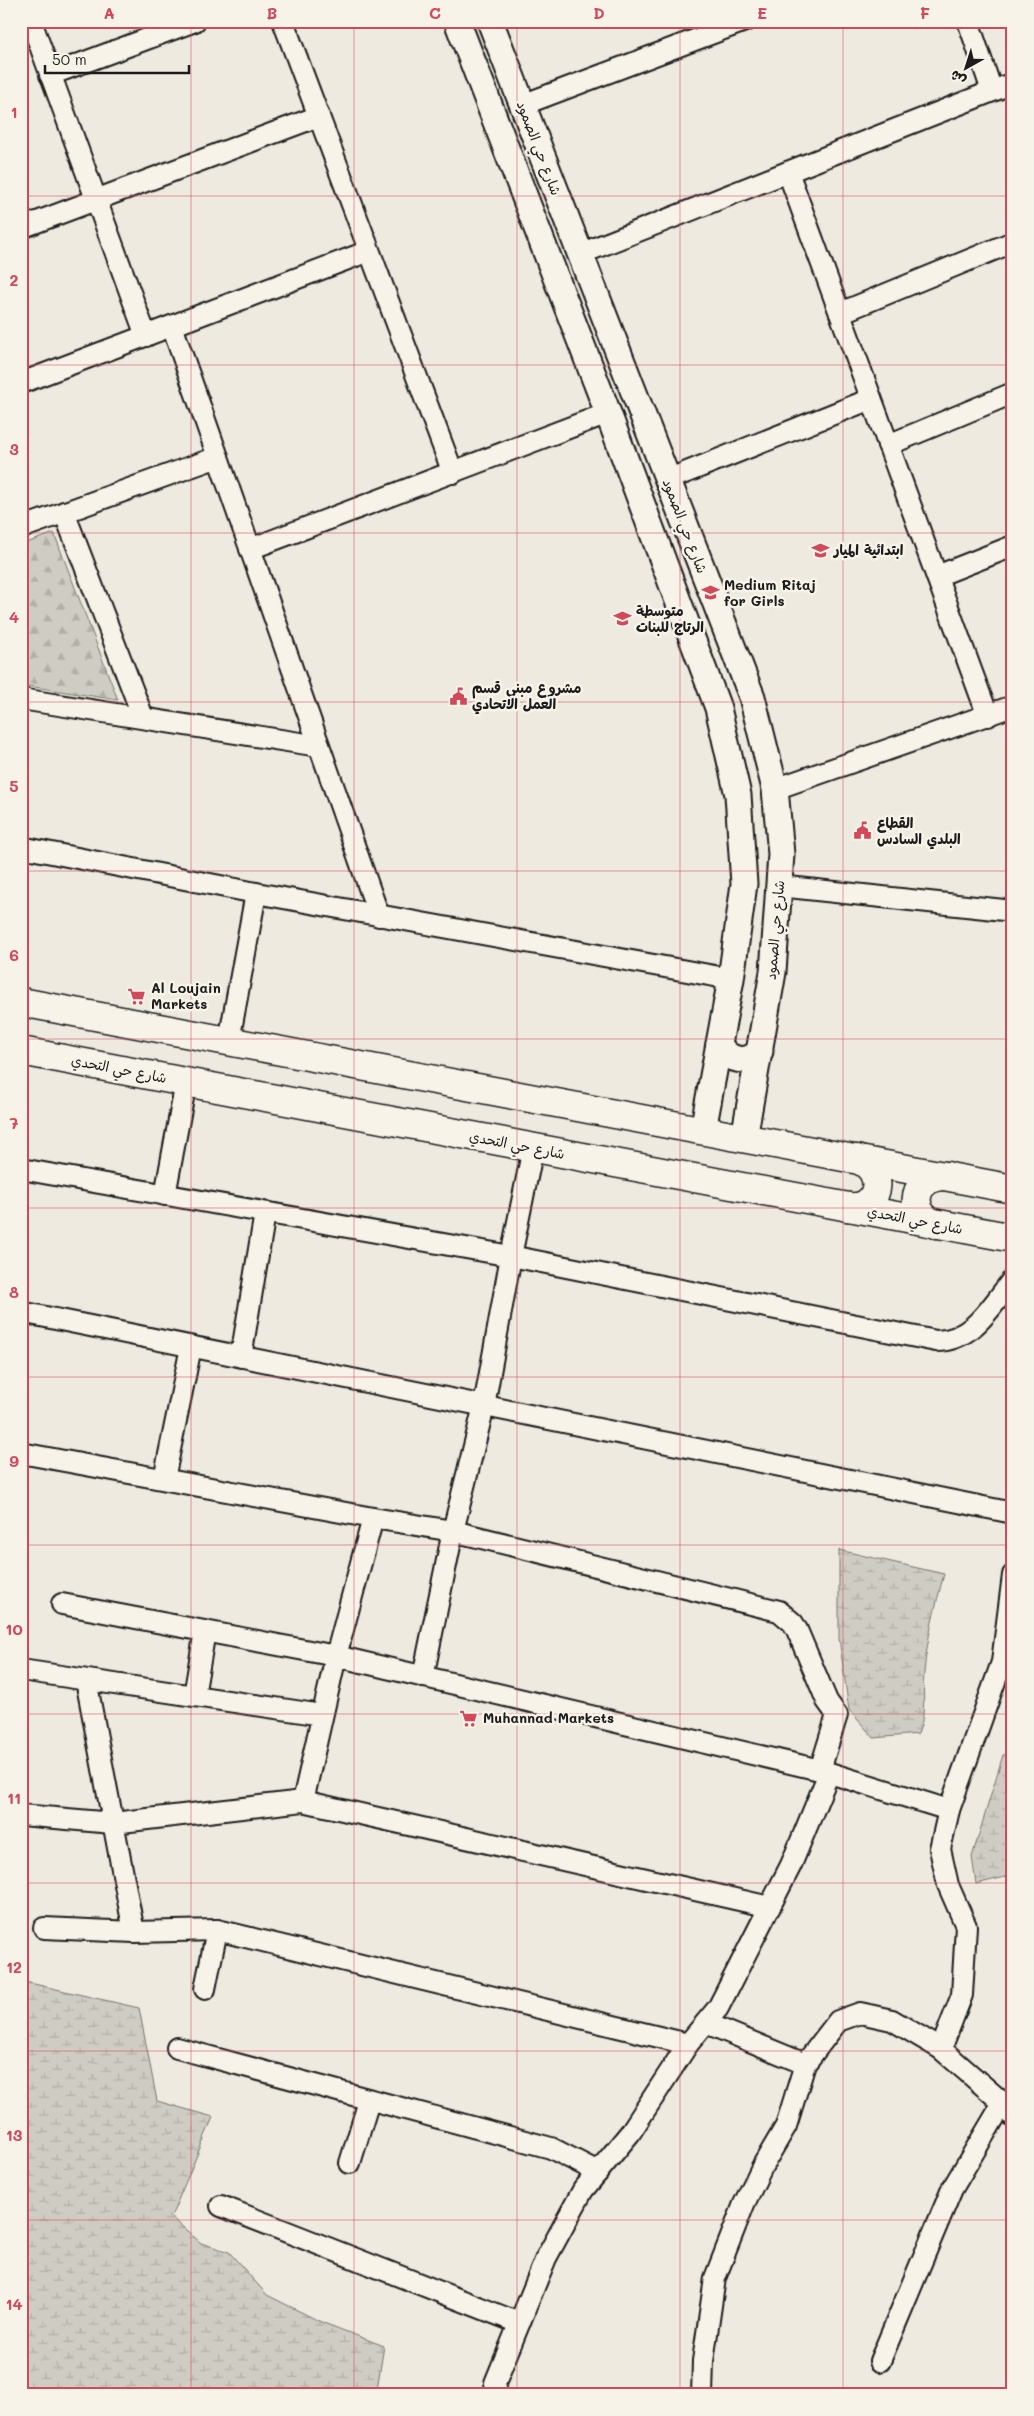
<svg xmlns="http://www.w3.org/2000/svg" width="1034" height="2416" viewBox="0 0 1034 2416" font-family="Mali,'Playpen Sans Arabic',sans-serif">
  <style>
    .forest { fill: url(#forest-firs); stroke: #767470 }
    .wetland { fill: url(#wetland-marsh); stroke: #767470 }
    .lines { fill: none; stroke-linecap: round; stroke-linejoin: round }
    .minor-casing { stroke: #1c1c1c; stroke-width: 24 }
    .tertiary-casing { stroke: #1c1c1c; stroke-width: 29 }
    .secondary-casing { stroke: #1c1c1c; stroke-width: 31 }
    .minor { stroke: #f7f3e8; stroke-width: 20 }
    .tertiary { stroke: #f7f3e8; stroke-width: 25 }
    .secondary { stroke: #f7f3e8; stroke-width: 28 }
    .grid { fill: none; stroke: #d1495b; stroke-width: 1; stroke-opacity: 0.55 }
    .labels { text-anchor: middle; stroke-width: 5; stroke-linejoin: round; paint-order: stroke }
    .street-label { font-size: 14px; fill: #1c1c1c; stroke: #f7f3e8 }
    .poi-label { font-size: 14px; font-weight: bold; fill: #1c1c1c; stroke: #f7f3e8; text-anchor: start }
    .neatline { fill: none; stroke: #d1495b; stroke-width: 2 }
    .grid-label { font-size: 16px; text-anchor: middle; font-weight: bold; fill: #d1495b }
  </style>
  <defs>
    <pattern id="forest-firs" width="22" height="20" patternUnits="userSpaceOnUse" patternTransform="scale(1.25)"><rect width="22" height="20" fill="#cfccc3"/><path d="M5 1l3.5 6h-7zM16 11l3.5 6h-7z" fill="#b1afa7"/></pattern>
    <pattern id="wetland-marsh" width="20" height="14" patternUnits="userSpaceOnUse" patternTransform="scale(1.25)"><rect width="20" height="14" fill="#cfccc3"/><path d="M1 5h8M5 5V1M11 12h8M15 12V8" fill="none" stroke="#b1afa7"/></pattern>
  </defs>
  <rect width="100%" height="100%" fill="#eeeae0"/>
  <filter id="ink" filterUnits="userSpaceOnUse"><feTurbulence type="fractalNoise" baseFrequency=".02" numOctaves="2"/><feDisplacementMap in="SourceGraphic" scale="10" xChannelSelector="R" yChannelSelector="G"/><feConvolveMatrix kernelMatrix="1 2 1 2 8 2 1 2 1" color-interpolation-filters="sRGB"/></filter>
  <g filter="url(#ink)">
    <polygon class="forest" points="54,533 118,700 21,685 21,545"/>
    <g class="wetland">
      <path d="M839 1550 944 1574C935 1607 927 1639 924 1673 922 1697 927 1711 918 1734L874 1738 849 1710 839 1638Z"/>
      <polygon points="1013,1753 1013,1875 976,1884 972,1857 1003,1755"/>
      <polygon points="21,1981 139,2008 157,2101 213,2117 171,2217 201,2243 229,2252 267,2295 321,2322 384,2346 376,2395 21,2395"/>
    </g>
    <g class="lines">
      <defs>
        <g id="minor">
          <polyline points="31,21 146,336"/>
          <polyline points="283,21 453,473"/>
          <polyline points="968,21 992,91"/>
          <polyline points="50,75 195,21"/>
          <polyline points="522,105 745,21"/>
          <polyline points="788,172 988,716"/>
          <polyline points="21,228 319,116"/>
          <polyline points="580,254 1013,83"/>
          <polyline points="840,313 1013,242"/>
          <polyline points="172,326 379,916"/>
          <polyline points="21,383 369,251"/>
          <polyline points="888,445 1013,393"/>
          <polyline points="667,480 871,399"/>
          <polyline points="64,512 143,717"/>
          <polyline points="21,528 218,457"/>
          <polyline points="250,549 608,413"/>
          <polyline points="937,576 1013,546"/>
          <polyline points="21,699 319,746"/>
          <polyline points="775,789 1013,706"/>
          <polyline points="21,847 256,893 731,979"/>
          <polyline points="779,886 1013,911"/>
          <polyline points="229,1041 256,893"/>
          <path d="M21 1169 511 1256 936 1341C973 1341 992 1305 1013 1279"/>
          <polyline points="165,1195 186,1082"/>
          <polyline points="21,1312 1013,1513"/>
          <polyline points="241,1357 265,1213"/>
          <polyline points="21,1453 373,1518"/>
          <polyline points="164,1479 191,1347"/>
          <polyline points="62,1604 336,1656 820,1770 949,1810"/>
          <polyline points="21,1670 322,1715"/>
          <polyline points="423,1677 453,1531 484,1406 511,1256 533,1148"/>
          <polyline points="86,1680 134,1932"/>
          <polyline points="194,1696 205,1631"/>
          <polyline points="303,1801 336,1656 373,1518 453,1531 779,1611 793,1623 797,1630 827,1701 837,1715 820,1770"/>
          <polyline points="21,1815 113,1823 303,1801 770,1907"/>
          <polyline points="44,1928 134,1932 217,1930 688,2044"/>
          <polyline points="205,1989 217,1930"/>
          <polyline points="706,2023 805,2064"/>
          <polyline points="177,2048 551,2148 598,2172"/>
          <polyline points="941,2049 962,1995 966,1926 948,1885 940,1849 949,1810 1002,1662 1013,1575"/>
          <polyline points="350,2163 369,2101"/>
          <polyline points="221,2206 519,2323"/>
          <polyline points="880,2361 952,2189 1003,2103"/>
          <polyline points="497,2395 495,2383 546,2258 583,2190 630,2133 688,2044 718,2008 791,1865 829,1773"/>
          <polyline points="702,2395 703,2361 715,2278 744,2204 763,2165 786,2126 805,2064 838,2021 860,2013 892,2020 941,2049 1003,2103 1013,2116"/>
        </g>
        <g id="tertiary">
          <polyline points="457,21 608,413 718,708 738,795 744,884 731,979 703,1130"/>
          <polyline points="490,21 752,697 775,789 781,854 773,972 744,1138"/>
          <path d="M719 1044C728 1061 746 1065 760 1051"/>
        </g>
        <g id="secondary">
          <polyline points="21,1002 1013,1189"/>
          <polyline points="21,1051 1013,1238"/>
          <path d="M847 1207C880 1211 888 1171 857 1159"/>
          <path d="M936 1224C905 1213 913 1174 947 1176"/>
        </g>
      </defs>
      <use href="#minor" class="minor-casing"/>
      <use href="#tertiary" class="tertiary-casing"/>
      <use href="#secondary" class="secondary-casing"/>
      <use href="#minor" class="minor"/>
      <use href="#tertiary" class="tertiary"/>
      <use href="#secondary" class="secondary"/>
    </g>
  </g>
  <path class="grid" d="M191 21V2395M354 21V2395M517 21V2395M680 21V2395M843 21V2395M21 196H1013M21 365H1013M21 533H1013M21 702H1013M21 871H1013M21 1039H1013M21 1208H1013M21 1377H1013M21 1545H1013M21 1714H1013M21 1883H1013M21 2051H1013M21 2220H1013"/>
  <defs>
    <symbol id="school-bare" viewBox="-9 -9 18 18"><path d="M0-5L7-2L0 1L-7-2ZM-4 1L0 2.5L4 1V4Q0 6-4 4Z" fill="#d1495b" stroke="#f7f3e8" stroke-width="2.5" paint-order="stroke"/></symbol>
    <symbol id="civic-bare" viewBox="-9 -9 18 18"><path d="M-.6-6.5H3V-4.5H.6V-3L4-1V1h2V6H-6V1h2V-1L-.6-3ZM-1.2 2.5V6h2.4V2.5Z" fill="#d1495b" stroke="#f7f3e8" stroke-width="2.5" paint-order="stroke"/></symbol>
    <symbol id="supermarket-bare" viewBox="-9 -9 18 18"><path d="M-6-5.5h2.5l.6 2H6L4.5 2H-2.5L-4.4-4H-6ZM-1.5 3.2a1.3 1.3 0 1 0 .1 0ZM3 3.2a1.3 1.3 0 1 0 .1 0Z" fill="#d1495b" stroke="#f7f3e8" stroke-width="2.5" paint-order="stroke"/></symbol>
  </defs>
  <g fill-rule="evenodd">
    <use href="#school-bare" x="808" y="538" width="25" height="25"/>
    <use href="#school-bare" x="698" y="580" width="25" height="25"/>
    <use href="#school-bare" x="610" y="606" width="25" height="25"/>
    <use href="#civic-bare" x="446" y="684" width="25" height="25"/>
    <use href="#civic-bare" x="850" y="818" width="25" height="25"/>
    <use href="#supermarket-bare" x="124" y="984" width="25" height="25"/>
    <use href="#supermarket-bare" x="456" y="1706" width="25" height="25"/>
  </g>
  <g class="labels">
    <g class="street-label">
      <text transform="translate(539 148) rotate(69)" y="5">شارع حي الصمود</text>
      <text transform="translate(685 526) rotate(69)" y="5">شارع حي الصمود</text>
      <text transform="translate(775 930) rotate(-85)" y="5">شارع حي الصمود</text>
      <text transform="translate(119 1069) rotate(11)" y="5">شارع حي التحدي</text>
      <text transform="translate(517 1145) rotate(11)" y="5">شارع حي التحدي</text>
      <text transform="translate(915 1220) rotate(11)" y="5">شارع حي التحدي</text>
    </g>
    <g class="poi-label">
      <text x="834" y="555">ابتدائية الميار</text>
      <text x="724" y="590">Medium Ritaj<tspan x="724" dy="16">for Girls</tspan></text>
      <text x="636" y="616">متوسطة<tspan x="636" dy="16">الرتاج للبنات</tspan></text>
      <text x="472" y="693">مشروع مبنى قسم<tspan x="472" dy="16">العمل الاتحادي</tspan></text>
      <text x="877" y="828">القطاع<tspan x="877" dy="16">البلدي السادس</tspan></text>
      <text x="151" y="993">Al Loujain<tspan x="151" dy="16">Markets</tspan></text>
      <text x="483" y="1723">Muhannad Markets</text>
    </g>
  </g>
  <rect width="1034" height="2416" fill="none" stroke="#f7f3e8" stroke-width="55"/>
  <g transform="translate(966 68) rotate(219)" stroke="#f7f3e8" stroke-width="4" paint-order="stroke">
  <path d="M0-4L9 19L0 12L-9 19Z" fill="#1c1c1c"/>
  <text y="-8" font-size="14" font-weight="bold" text-anchor="middle" fill="#1c1c1c">ش</text>
  </g>
  <path d="M45 65v8h144v-8" fill="none" stroke="#1c1c1c" stroke-width="2.5"/>
  <text x="52" y="65" font-size="15" fill="#1c1c1c" stroke="#f7f3e8" stroke-width="4" paint-order="stroke">50 m</text>
  <rect x="28" y="28" width="978" height="2360" class="neatline"/>
  <g class="grid-label">
    <text x="109" y="19">A</text>
    <text x="272" y="19">B</text>
    <text x="435" y="19">C</text>
    <text x="599" y="19">D</text>
    <text x="762" y="19">E</text>
    <text x="925" y="19">F</text>
    <text x="14" y="118">1</text>
    <text x="14" y="286">2</text>
    <text x="14" y="455">3</text>
    <text x="14" y="623">4</text>
    <text x="14" y="792">5</text>
    <text x="14" y="961">6</text>
    <text x="14" y="1129">7</text>
    <text x="14" y="1298">8</text>
    <text x="14" y="1467">9</text>
    <text x="14" y="1635">10</text>
    <text x="14" y="1804">11</text>
    <text x="14" y="1973">12</text>
    <text x="14" y="2141">13</text>
    <text x="14" y="2310">14</text>
  </g>
</svg>
